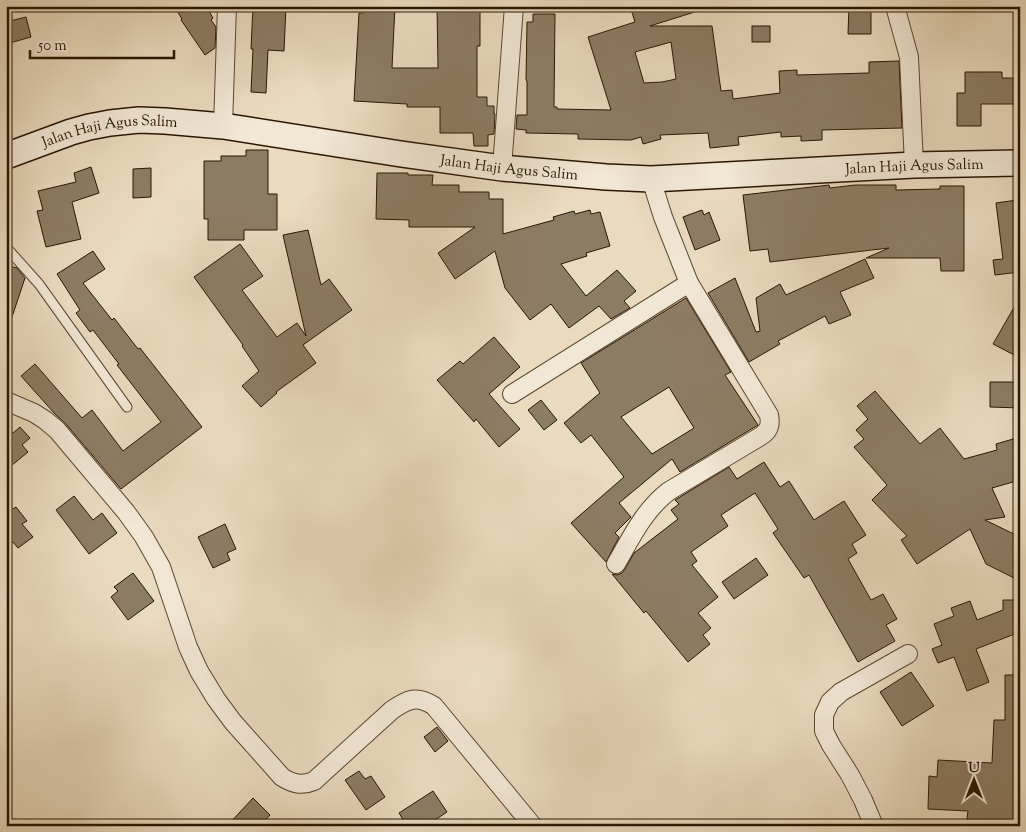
<svg xmlns="http://www.w3.org/2000/svg" width="1026" height="832" viewBox="0 0 1026 832" font-family="'Sorts Mill Goudy',serif">
  <style>
    .building { fill: #8d7c64; stroke: #291702; fill-rule: evenodd }
    .lines { fill: none; stroke-linecap: round; stroke-linejoin: round }
    .lane-casing { stroke: #594831; stroke-width: 11 }
    .street-casing { stroke: #594831; stroke-width: 20 }
    .secondary-casing { stroke: #291702; stroke-width: 28 }
    .lane { stroke: #f1e7d5; stroke-width: 9 }
    .street { stroke: #f1e7d5; stroke-width: 18 }
    .secondary { stroke: #f1e7d5; stroke-width: 25 }
    .labels { text-anchor: middle; stroke-width: 5; stroke-linejoin: round; paint-order: stroke }
    .street-label { font-size: 15px; fill: #291702; stroke: #f1e7d5 }
  </style>
  <rect width="100%" height="100%" fill="#eadabe"/>
  <filter id="stains"><feTurbulence type="fractalNoise" baseFrequency=".004" numOctaves="4"/><feColorMatrix values="0 0 0 0 .2 0 0 0 0 .09 0 0 0 0 .02 0 0 0 .5 -.17"/></filter>
  <radialGradient id="worn" r=".72"><stop offset=".6" stop-color="#630" stop-opacity="0"/><stop offset="1" stop-color="#630" stop-opacity=".3"/></radialGradient>
  <g class="building">
    <polygon points="174,6 206,6 213,18 211,20 216,27 215,48 205,55 181,20 182,19"/>
    <polygon points="253,6 286,6 284,51 268,50 266,93 251,92 253,49 251,49"/>
    <polygon points="364,6 395,6 392,68 438,68 437,6 453,6 453,11 480,11 480,46 477,46 477,97 487,97 487,106 494,106 494,114 495,114 494,134 488,135 488,146 474,146 473,133 440,133 440,107 407,107 407,104 354,101 359,13 363,13"/>
    <path d="M630 6H700L701 10 650 26H712L721 91 732 90 733 99 780 93 779 71 797 70V75L869 73V62L899 61 902 128 822 130V140L801 141V136L781 137V132L738 137 739 145 710 148 708 133 660 135 661 139 643 144 641 137 631 140 578 139V134L526 133V130L516 129 517 115H527V81L526 80 527 22H533V14H555L554 107H557V109L611 110 588 37 635 22ZM671 42 676 79 662 82 644 83 635 52Z"/>
    <polygon points="849,6 871,6 871,34 848,34"/>
    <polygon points="26,17 31,37 6,44 6,22"/>
    <rect x="752" y="26" width="18" height="16"/>
    <polygon points="965,72 1002,72 1002,78 1020,78 1020,104 981,104 981,126 957,126 957,93 965,93"/>
    <polygon points="246,150 268,150 268,194 277,194 277,230 244,230 244,240 208,240 208,219 204,219 204,161 221,161 221,156 246,156"/>
    <polygon points="91,167 99,193 72,202 81,239 46,247 37,211 43,210 38,191 76,182 74,173"/>
    <polygon points="151,168 151,197 133,198 133,169"/>
    <polygon points="377,173 408,173 408,175 433,175 432,185 459,185 459,192 489,192 489,199 503,199 503,234 554,220 553,217 574,211 575,214 590,210 591,214 600,212 610,246 586,253 587,256 561,264 586,296 617,270 636,291 624,301 630,308 611,319 599,306 569,328 551,304 530,320 505,288 495,251 455,279 438,253 475,227 409,227 409,220 376,219"/>
    <polygon points="829,185 830,188 855,185 896,185 896,190 940,189 940,186 964,186 964,271 941,271 940,258 866,258 889,248 770,262 768,249 750,251 743,195"/>
    <polygon points="1017,200 1018,207 1020,207 1020,272 995,275 993,260 1003,259 996,203"/>
    <polygon points="702,210 704,215 709,212 720,240 695,250 683,217"/>
    <polygon points="308,230 321,285 329,279 352,310 303,345 316,363 276,392 277,393 261,407 242,386 259,371 242,346 243,345 194,277 240,244 263,276 242,290 277,337 297,323 306,336 283,235"/>
    <polygon points="93,251 105,269 83,283 112,320 114,318 138,349 140,348 202,427 121,489 65,423 55,414 21,376 35,364 82,418 92,410 123,451 161,422 117,365 119,364 93,330 90,332 76,313 80,310 57,274"/>
    <polygon points="865,259 874,278 840,292 851,315 829,324 825,316 778,341 780,344 749,362 708,293 735,278 756,332 760,331 756,298 780,284 786,295"/>
    <polygon points="6,265 17,268 25,278 9,326 6,326"/>
    <polygon points="1020,297 1020,358 993,344"/>
    <path d="M686 298 731 372 725 375 758 425 680 472 672 459 619 503 631 517 615 533 619 537 606 562 571 523 624 477 591 435 581 443 564 423 600 393 581 363ZM669 387 694 428 652 454 621 417Z"/>
    <polygon points="494,337 520,367 489,394 520,429 499,447 476,419 474,422 437,380 460,361 463,364"/>
    <polygon points="990,382 1020,382 1020,408 990,407"/>
    <polygon points="875,391 920,444 940,428 964,459 997,450 996,444 1020,437 1020,480 992,488 1005,517 985,520 1020,537 1020,581 986,564 970,529 917,564 901,540 907,536 872,500 887,485 854,447 864,439 856,430 868,419 857,406"/>
    <polygon points="541,400 557,420 544,430 528,410"/>
    <polygon points="6,425 13,433 20,427 30,438 22,445 28,452 6,470"/>
    <polygon points="764,462 780,487 789,481 814,520 844,501 866,535 852,544 857,553 848,559 871,600 883,594 897,619 886,625 895,641 858,662 809,575 804,578 773,533 778,529 755,493 721,515 728,526 691,552 697,561 692,565 718,597 698,613 711,628 703,635 710,644 688,662 646,611 644,613 612,574 617,575 622,573 625,569 634,553 678,519 671,510 679,504 675,500 729,467 737,479"/>
    <polygon points="74,496 93,520 102,513 117,533 89,554 56,510"/>
    <polygon points="6,505 11,510 16,507 27,521 22,524 33,537 18,548 13,542 6,548"/>
    <polygon points="225,524 236,549 227,553 230,560 213,568 198,537"/>
    <polygon points="756,558 768,575 734,599 722,582"/>
    <polygon points="133,573 154,601 128,620 111,597 118,591 114,587"/>
    <polygon points="1003,600 1020,600 1020,632 976,649 989,682 967,691 954,657 938,663 932,649 942,645 934,624 954,616 951,608 970,601 977,620 1003,610"/>
    <polygon points="911,672 934,706 902,726 880,692"/>
    <polygon points="1005,675 1020,675 1020,826 966,826 968,811 928,809 929,776 937,777 938,760 992,763 994,720 1005,720"/>
    <polygon points="437,727 448,741 435,752 424,737"/>
    <polygon points="359,771 365,779 371,776 385,797 366,810 345,780"/>
    <polygon points="433,791 447,812 426,826 407,826 399,813"/>
    <polygon points="253,798 270,815 260,826 227,826"/>
  </g>
  <g class="lines">
    <defs>
      <polyline id="lane" points="6,247 39,284 127,407"/>
      <g id="street">
        <polyline points="895,6 909,57 914,165"/>
        <polyline points="223,126 227,6"/>
        <polyline points="502,168 514,6"/>
        <polyline points="512,394 689,283"/>
        <path d="M6 401 34 413 45 420 57 430 126 512 144 537 161 567 188 647 199 671 216 699 233 722 282 777C293 784 302 786 314 781L392 710C408 699 417 695 434 706L533 826"/>
        <path d="M616 564C631 538 644 510 669 491L761 436C769 431 771 424 769 415L689 283 663 217 651 179"/>
        <polyline points="874,826 863,800 850,775 831,745 824,731 824,715 830,702 841,692 908,654"/>
      </g>
      <g id="secondary">
        <path id="s1" d="M6 156 71 132 89 127 110 123 139 120 165 121 223 126 401 154 502 168 606 177 651 179 914 165 1020 163"/>
      </g>
    </defs>
    <use href="#lane" class="lane-casing"/>
    <use href="#street" class="street-casing"/>
    <use href="#secondary" class="secondary-casing"/>
    <use href="#lane" class="lane"/>
    <use href="#street" class="street"/>
    <use href="#secondary" class="secondary"/>
  </g>
  <g class="labels">
    <g class="street-label">
      <text dy="5" stroke="none"><textPath href="#s1" startOffset="108">Jalan Haji Agus Salim</textPath></text>
      <text dy="5" stroke="none"><textPath href="#s1" startOffset="918">Jalan Haji Agus Salim</textPath></text>
      <text dy="5" stroke="none"><textPath href="#s1" startOffset="512">Jalan Haji Agus Salim</textPath></text>
    </g>
  </g>
  <rect width="1026" height="832" fill="none" stroke="#eadabe" stroke-width="25"/>
  <rect x="8" y="8" width="1011" height="817" fill="none" stroke="#291702" stroke-width="2.5"/>
  <rect x="12" y="12" width="1001" height="807" fill="none" stroke="#291702"/>
  <g transform="translate(974 780)" stroke="#f1e7d5" stroke-width="4" paint-order="stroke">
  <path d="M0-4L9 19L0 12L-9 19Z" fill="#291702"/>
  <text y="-8" font-size="14" font-weight="bold" text-anchor="middle" fill="#291702">U</text>
  </g>
  <path d="M30 50v8h144v-8" fill="none" stroke="#291702" stroke-width="2.5"/>
  <text x="38" y="50" font-size="15" fill="#291702" stroke="#f1e7d5" stroke-width="4" paint-order="stroke">50 m</text>
  <rect width="100%" height="100%" filter="url(#stains)"/>
  <rect width="100%" height="100%" fill="url(#worn)"/>
</svg>
